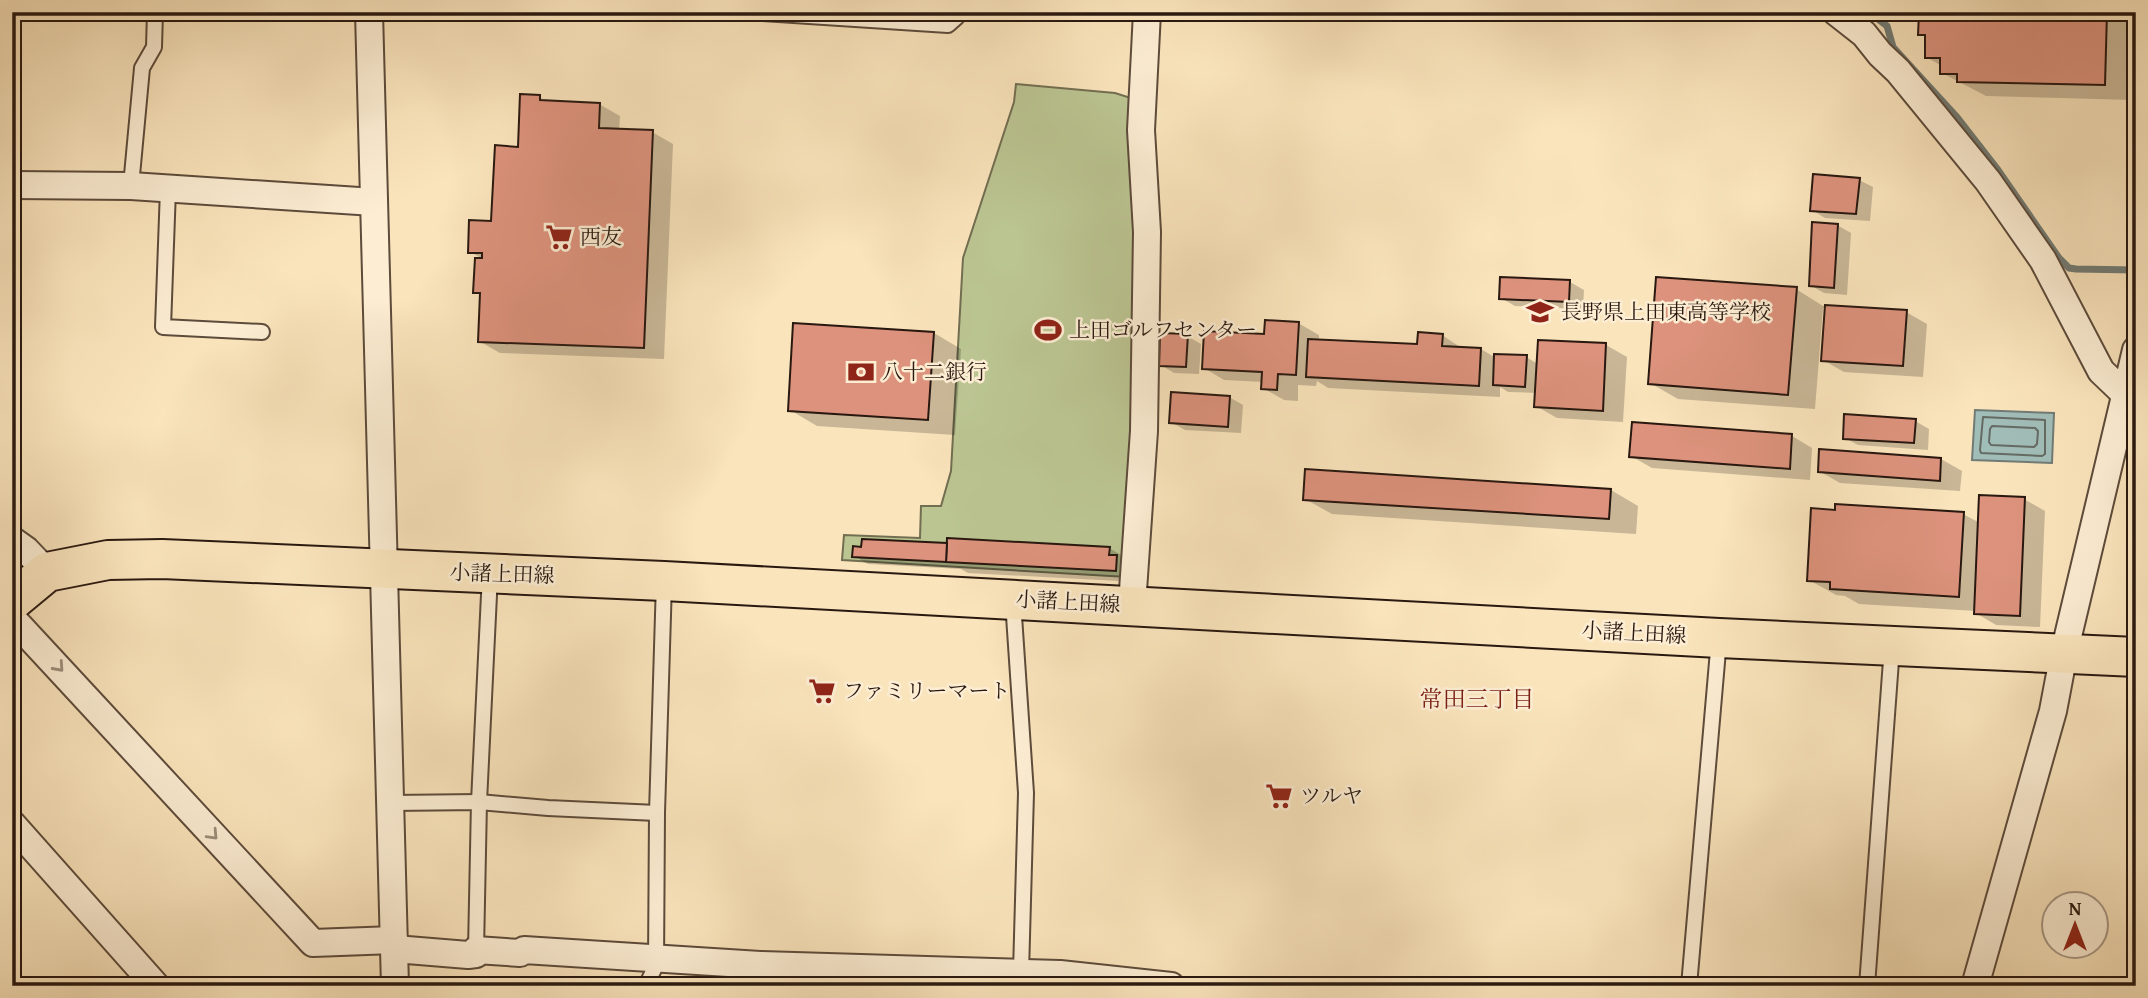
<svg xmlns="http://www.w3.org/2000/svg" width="2148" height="998" viewBox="0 0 2148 998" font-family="'Gentium Book Plus','Noto Serif JP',serif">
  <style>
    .green { fill: #bbc592; stroke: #726e51; stroke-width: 2 }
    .water { fill: #a1bdb8; stroke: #717b75; stroke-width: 2 }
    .shadow { fill: #0003 }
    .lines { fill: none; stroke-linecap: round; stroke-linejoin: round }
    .shore { stroke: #656a64; stroke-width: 2 }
    .stream { stroke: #717b75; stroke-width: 7 }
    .building { fill: #dc927c; stroke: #291810; stroke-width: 2 }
    .lane-casing { stroke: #5d4b3b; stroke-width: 18 }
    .street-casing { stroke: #5d4b3b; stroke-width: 30 }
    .primary-casing { stroke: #291810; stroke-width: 42 }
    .lane { stroke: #fcedd3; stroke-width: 14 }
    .street { stroke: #fcedd3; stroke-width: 26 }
    .primary { stroke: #fae4bc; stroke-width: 38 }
    .oneway { stroke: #9d8d7b }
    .labels { text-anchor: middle; stroke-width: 5; stroke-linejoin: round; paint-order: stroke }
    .poi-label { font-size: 21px; fill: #291810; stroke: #fcedd3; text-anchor: start }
    .street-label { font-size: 21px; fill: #291810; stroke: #fcedd3 }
    .neighbourhood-label { font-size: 23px; fill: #7a1f14; stroke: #fcedd3 }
  </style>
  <rect width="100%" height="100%" fill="#fae4bc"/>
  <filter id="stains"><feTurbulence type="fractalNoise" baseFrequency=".00286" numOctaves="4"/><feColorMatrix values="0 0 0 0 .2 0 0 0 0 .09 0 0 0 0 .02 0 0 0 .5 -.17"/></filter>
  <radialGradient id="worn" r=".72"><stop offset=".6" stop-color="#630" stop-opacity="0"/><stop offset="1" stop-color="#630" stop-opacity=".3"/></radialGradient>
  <polygon class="green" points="1016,84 1115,93 1134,99 1138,218 1127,577 842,560 844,535 920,538 921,506 941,506 951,471 963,258 1014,102"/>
  <polygon class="water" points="1975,410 2054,413 2052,463 1972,460"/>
  <g class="shadow">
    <polygon points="1920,12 2134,12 2132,100 1986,96 1942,73 1942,66 1926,57 1927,38 1920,34"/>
    <polygon points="539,97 549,102 599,104 620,116 619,130 652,132 673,144 664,359 500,353 479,341 481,295 475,292 483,259 470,252 493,223"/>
    <polygon points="1859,180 1873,187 1870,221 1825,218 1812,210"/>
    <polygon points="1837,225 1851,233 1847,295 1824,293 1810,285"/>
    <polygon points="1570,282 1584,290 1583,309 1515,306 1501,298"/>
    <polygon points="1796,289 1823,306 1906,312 1927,324 1923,377 1844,372 1823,360 1826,308 1823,308 1815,409 1678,399 1650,383"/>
    <polygon points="1298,323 1319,335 1319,341 1419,346 1442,335 1463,349 1481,349 1496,358 1526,357 1538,364 1539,342 1606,345 1627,357 1623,422 1557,418 1536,406 1537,393 1508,392 1500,387 1500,397 1328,388 1317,381 1316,386 1298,385 1298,401 1284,400 1263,388 1264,382 1224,380 1204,368 1266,336"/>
    <polygon points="934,333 961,349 955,435 817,426 790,410"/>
    <polygon points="1187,336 1201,344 1199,374 1174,373 1161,365"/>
    <polygon points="1229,397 1243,405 1241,433 1185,430 1171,422"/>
    <polygon points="1915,421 1929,429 1928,450 1858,445 1845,438"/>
    <polygon points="1792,436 1812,448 1810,480 1652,468 1631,456"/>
    <polygon points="1941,459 1962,471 1960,491 1840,483 1819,471"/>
    <polygon points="1611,490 1638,506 1636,534 1332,514 1305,499"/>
    <polygon points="2024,499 2045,511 2040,627 1996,625 1976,613 1976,611 1859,604 1845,596 1836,595 1809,580 1836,511 1963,514 1980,523"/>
    <polygon points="946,545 1109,548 1130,560 1137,582 968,573 961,569 868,564 854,556"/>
  </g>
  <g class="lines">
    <g class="shore">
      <polygon points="1983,417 2045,420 2045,454 2042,456 1981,453 1980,450"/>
      <polygon points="1992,426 2035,428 2038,431 2037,444 2034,447 1991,445 1989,442 1990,429"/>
    </g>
    <polyline class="stream" points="1869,12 1887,26 1893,47 1956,116 1998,170 2059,258 2069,268 2076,269 2136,270"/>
  </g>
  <g class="building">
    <polygon points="1919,12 2107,12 2105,85 1957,82 1957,74 1940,74 1940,58 1925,58 1925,35 1918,35"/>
    <polygon points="520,94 540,95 540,100 600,103 599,128 653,130 644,348 478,342 480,293 473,293 475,258 482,258 482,253 468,253 469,220 491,221 495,145 518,147"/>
    <polygon points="1813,174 1860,178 1856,214 1810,211"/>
    <polygon points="1812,222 1838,224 1834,288 1809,286"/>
    <polygon points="1500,277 1570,280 1569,302 1499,299"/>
    <polygon points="1656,277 1797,287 1788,395 1648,384"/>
    <polygon points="1825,305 1907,310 1903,366 1821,361"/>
    <polygon points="1265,320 1299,322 1296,375 1278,374 1277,390 1261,389 1262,372 1202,369 1204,331 1264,334"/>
    <polygon points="793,323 934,332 928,420 788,411"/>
    <polygon points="1418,332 1443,334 1442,346 1481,348 1479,386 1306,377 1308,339 1417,344"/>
    <polygon points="1160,333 1188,334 1186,367 1159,366"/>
    <polygon points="1538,340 1606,343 1603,411 1534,407"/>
    <polygon points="1494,354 1527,355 1525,387 1493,385"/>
    <polygon points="1171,392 1230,396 1228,427 1169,423"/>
    <polygon points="1844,414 1916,419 1914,443 1843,439"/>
    <polygon points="1632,422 1792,434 1790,469 1629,457"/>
    <polygon points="1819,449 1941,458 1940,481 1818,472"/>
    <polygon points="1305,469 1611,489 1609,519 1303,500"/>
    <polygon points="1979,495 2025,497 2020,616 1974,614"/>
    <polygon points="1835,504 1964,512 1959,597 1830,589 1830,582 1807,581 1811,508 1835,510"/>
    <polygon points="947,538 1110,547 1109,555 1117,555 1116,571 946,562"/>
    <polygon points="862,539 947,543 946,562 852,557 853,546 861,547"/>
  </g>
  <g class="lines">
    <defs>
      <g id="lane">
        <polyline points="747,12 948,25 957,17 957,12"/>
        <polyline points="131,186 142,68 154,47 155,12"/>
        <polyline points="168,189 163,327 262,332"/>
        <polyline points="1013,601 1026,793 1021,972"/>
        <polyline points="391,803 479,802 548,808 657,813"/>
        <polyline points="476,950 479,802 490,574"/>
        <polyline points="646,986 656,965 657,813 664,582"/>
        <polyline points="1689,986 1719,639"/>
        <polyline points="1867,986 1892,647"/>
      </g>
      <g id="street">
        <polyline points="369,12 395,986"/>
        <polyline points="1836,12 1864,34 1880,54 1898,71 1988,181 2043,260 2101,371 2125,394"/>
        <polyline points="12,185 131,186 374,202"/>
        <polyline points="12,540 26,550 47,572"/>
        <polyline points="1132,605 1144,431 1147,232 1141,130 1147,12"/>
        <polyline points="12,618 313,943 394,940"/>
        <polyline points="12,824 156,986"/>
        <polyline points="395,949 468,955 476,954 476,950 520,953 524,950 760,965 1060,974 1171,986"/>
        <polyline points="1975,986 2053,711 2064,653 2136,350"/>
      </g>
      <polyline id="primary" points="12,601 47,572 108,560 162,559 664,581 1719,638 2136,657"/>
    </defs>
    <use href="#lane" class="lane-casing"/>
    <use href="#street" class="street-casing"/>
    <use href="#primary" class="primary-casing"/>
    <use href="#lane" class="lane"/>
    <use href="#street" class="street"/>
    <use href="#primary" class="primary"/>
  </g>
  <defs><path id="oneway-chevron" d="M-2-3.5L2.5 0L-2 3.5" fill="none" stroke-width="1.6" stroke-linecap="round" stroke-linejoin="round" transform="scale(1.75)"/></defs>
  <g class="oneway">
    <use href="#oneway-chevron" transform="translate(59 667) rotate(48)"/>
    <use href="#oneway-chevron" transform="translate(213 835) rotate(47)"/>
  </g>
  <defs>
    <symbol id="supermarket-bare" viewBox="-9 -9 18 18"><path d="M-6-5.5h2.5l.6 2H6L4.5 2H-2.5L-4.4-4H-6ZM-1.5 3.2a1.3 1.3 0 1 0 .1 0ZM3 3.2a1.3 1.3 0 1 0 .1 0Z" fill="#8f2418" stroke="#fcedd3" stroke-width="2.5" paint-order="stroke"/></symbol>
    <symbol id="school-bare" viewBox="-9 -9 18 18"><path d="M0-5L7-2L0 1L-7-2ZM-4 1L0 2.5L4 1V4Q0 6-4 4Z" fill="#8f2418" stroke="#fcedd3" stroke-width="2.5" paint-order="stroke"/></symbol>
    <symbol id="stadium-bare" viewBox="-9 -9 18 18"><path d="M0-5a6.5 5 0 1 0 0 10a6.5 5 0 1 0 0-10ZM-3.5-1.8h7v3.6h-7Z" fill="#8f2418" stroke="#fcedd3" stroke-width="2.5" paint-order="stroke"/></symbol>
    <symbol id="bank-bare" viewBox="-9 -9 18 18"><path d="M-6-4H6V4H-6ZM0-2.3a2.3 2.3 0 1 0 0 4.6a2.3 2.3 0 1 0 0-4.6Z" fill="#8f2418" stroke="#fcedd3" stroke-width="2.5" paint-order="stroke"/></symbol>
  </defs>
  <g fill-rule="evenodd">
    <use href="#supermarket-bare" x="540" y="218" width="38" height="38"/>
    <use href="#school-bare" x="1521" y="293" width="38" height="38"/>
    <use href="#stadium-bare" x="1029" y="311" width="38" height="38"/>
    <use href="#bank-bare" x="842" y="353" width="38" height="38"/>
    <use href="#supermarket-bare" x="803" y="672" width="38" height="38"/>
    <use href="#supermarket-bare" x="1260" y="777" width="38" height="38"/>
  </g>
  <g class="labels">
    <g class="poi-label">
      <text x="580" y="244">西友</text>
      <text x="1561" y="319">長野県上田東高等学校</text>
      <text x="1069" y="337">上田ゴルフセンター</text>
      <text x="882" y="379">八十二銀行</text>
      <text x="843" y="698">ファミリーマート</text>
      <text x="1300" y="803">ツルヤ</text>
    </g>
    <g class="street-label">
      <text transform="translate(502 574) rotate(2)" y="7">小諸上田線</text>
      <text transform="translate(1068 602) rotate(3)" y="7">小諸上田線</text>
      <text transform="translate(1634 633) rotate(3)" y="7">小諸上田線</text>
    </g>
    <g class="neighbourhood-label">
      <text x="1477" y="707">常田三丁目</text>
    </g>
  </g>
  <rect width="2148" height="998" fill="none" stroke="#fae4bc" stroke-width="42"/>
  <rect x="14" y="14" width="2120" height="970" fill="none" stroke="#291810" stroke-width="3.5"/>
  <rect x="21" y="21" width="2106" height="956" fill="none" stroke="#291810" stroke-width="2"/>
  <g transform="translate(2075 925)"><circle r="33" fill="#fcedd3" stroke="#a89885" stroke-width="2"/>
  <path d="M0-5L12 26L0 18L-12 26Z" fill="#8f2418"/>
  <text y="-10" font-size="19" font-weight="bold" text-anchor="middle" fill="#291810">N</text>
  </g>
  <rect width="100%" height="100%" filter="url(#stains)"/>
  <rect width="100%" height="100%" fill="url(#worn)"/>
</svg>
